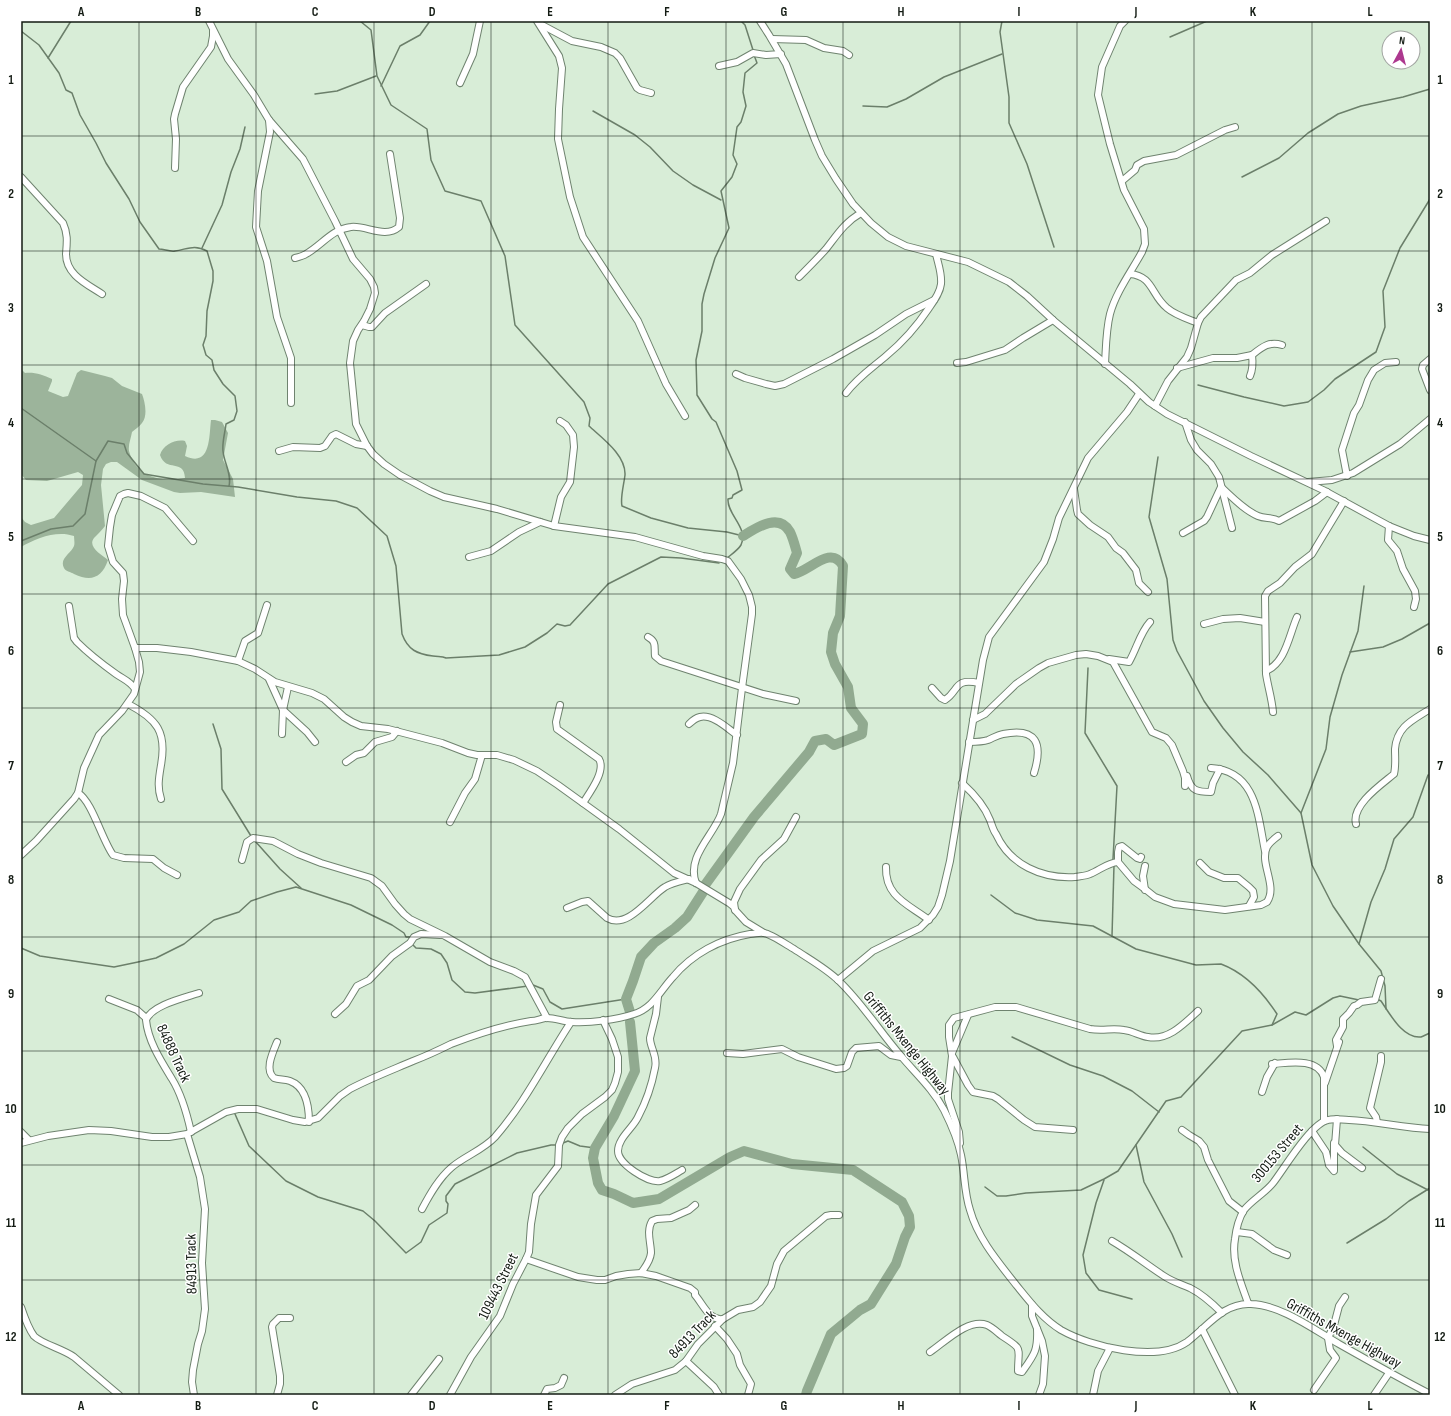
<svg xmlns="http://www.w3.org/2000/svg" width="1451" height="1416" viewBox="0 0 1451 1416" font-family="'Sofia Sans Condensed',sans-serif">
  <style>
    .forest { fill: #9cb49b }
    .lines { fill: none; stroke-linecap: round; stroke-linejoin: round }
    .stream { stroke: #6b7f6a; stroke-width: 1.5 }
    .river { stroke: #91aa90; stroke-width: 10 }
    .minor-casing { stroke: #6f836f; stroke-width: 8 }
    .minor { stroke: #fff; stroke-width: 6 }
    .grid { fill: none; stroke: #131b13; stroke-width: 1; stroke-opacity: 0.55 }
    .labels { text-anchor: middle; stroke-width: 3; stroke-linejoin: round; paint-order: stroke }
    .street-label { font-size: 15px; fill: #131b13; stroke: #fff }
    .neatline { fill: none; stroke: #131b13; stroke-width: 1.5 }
    .grid-label { font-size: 13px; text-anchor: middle; font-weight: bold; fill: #131b13 }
  </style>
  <rect width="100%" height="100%" fill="#d8edd7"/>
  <path class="forest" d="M21 369 25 373C35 372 43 375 52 379V381L48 391 63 397 68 396 77 373 81 370 105 376 112 378 122 386 142 394C145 402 148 416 142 423 139 427 135 429 132 432 131 438 128 445 129 451 136 478 161 482 185 478 184 458 166 473 160 455 163 445 175 439 185 441L187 446 185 456C211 468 209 436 211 420H215L222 422 228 433 223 460 233 479 235 497 201 492 180 493 174 492 142 480 117 462H111L106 464 103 469 101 485 105 526C102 530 98 534 94 538 87 547 102 555 108 560 102 578 91 582 74 574 71 572 65 571 64 568 59 558 71 554 74 546 75 543 74 539 74 536 57 530 36 538 21 547V517L25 522 31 525 54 518 82 485 83 475 78 472 47 481 26 480 21 474Z"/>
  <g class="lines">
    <g class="stream">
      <path d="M360 21 371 30 377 76 391 105 427 129 431 160 445 191 481 201 505 256 515 325 584 402 590 418 589 426C602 438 626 455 625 475 624 484 620 498 622 506L651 518 688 528 727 532 743 536"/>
      <polyline points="741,21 745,25 753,50"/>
      <polyline points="1002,21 1000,32 1009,97 1009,123 1027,164 1054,247"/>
      <path d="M21 31 39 45 59 73 66 90 72 93 80 115 96 143 106 163 129 199 140 222 159 249C164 249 170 252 175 251 188 249 194 244 207 251L213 271V281L207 311 206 336 203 345 206 355 212 360 214 370 223 384 235 396 237 411 234 420 226 424C225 433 222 442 223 451 224 463 232 474 229 486"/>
      <polyline points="1170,37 1207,21"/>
      <polyline points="48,58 71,21"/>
      <polyline points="381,86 400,46 420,35 430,21"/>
      <polyline points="315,94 337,91 376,76"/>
      <polyline points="863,106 887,107 906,99 944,77 1002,54"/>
      <polyline points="593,111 635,135 650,147 673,171 693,185 721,200"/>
      <polyline points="1242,177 1279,158 1308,133 1338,114 1361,106 1403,97 1430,89"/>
      <polyline points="202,248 222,205 231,172 240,149 245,127"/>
      <polyline points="1198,385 1244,397 1284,406 1308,402 1324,390 1335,379 1376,352 1385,327 1383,291 1400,248 1430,199"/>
      <polyline points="21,408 96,461"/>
      <polyline points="1158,457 1149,517 1167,579 1173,640 1177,651 1204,701 1223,728 1243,752 1268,775 1301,813 1312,865 1333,906 1359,944 1381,971 1385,986 1386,1009"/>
      <path d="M21 541 51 529 73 526 85 514 96 461 108 441 124 444 127 453 144 474 203 484 238 487 297 497 336 501 357 508 387 536 396 566 402 634C408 650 417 654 433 656 438 657 442 656 446 658L499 655 525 647 547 633 557 624 565 626 570 625 608 584 661 557 681 558 719 563"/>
      <path d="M727 558C732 554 738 550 741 545 749 528 727 515 728 499L732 498 733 495 742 490 737 471 716 422 712 419 697 395 696 360 702 331V304L704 294 715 258 729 228 721 191 732 177 737 164 733 155 737 127 741 122 746 106 743 92 745 73 757 63 754 55"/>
      <polyline points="1350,652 1383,647 1402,639 1430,623"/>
      <polyline points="1088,668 1085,733 1117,786 1113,859"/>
      <polyline points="213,724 221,749 222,789 251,836"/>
      <polyline points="1301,813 1326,749 1330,717 1342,675 1358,631 1364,586"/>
      <polyline points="255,841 280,869 301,888"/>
      <path d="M991 895 1015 913 1037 920 1093 926 1136 949 1196 965 1221 964C1245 973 1264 994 1277 1014L1272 1025"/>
      <polyline points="1112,936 1114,865"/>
      <polyline points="412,944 416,948 431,949 441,954 447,963 452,980 465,992 475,993 528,986"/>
      <polyline points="1359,944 1371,902 1385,869 1394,839 1413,817 1428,775"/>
      <polyline points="21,948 40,956 114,967 138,962 156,958 184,944 214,920 239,912 251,901 277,892 296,887 351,905 392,925 404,933 406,937 410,937"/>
      <polyline points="533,985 543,989 550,1002 562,1009 626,999"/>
      <path d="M1377 999 1381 1001C1390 1014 1403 1039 1421 1037 1424 1036 1427 1034 1430 1033"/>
      <polyline points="1012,1037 1070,1065 1103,1076 1132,1091 1159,1112"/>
      <polyline points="235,1114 249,1146 286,1181 318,1197 363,1211 375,1221 406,1253 421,1242 429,1225 447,1213 448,1204 446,1201 446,1196 455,1184 517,1153 551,1145 556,1145"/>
      <polyline points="563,1143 568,1141 580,1146 595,1148"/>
      <polyline points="1136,1145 1144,1182 1172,1234 1182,1257"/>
      <polyline points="1363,1147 1397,1174 1428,1190"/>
      <polyline points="1104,1180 1096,1203 1083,1255 1086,1273 1099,1290 1132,1299"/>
      <polyline points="985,1187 997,1196 1006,1196 1026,1193 1081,1190 1104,1179 1118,1171 1166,1101 1181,1097 1242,1031 1272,1025 1295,1012 1306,1015 1333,998 1340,996 1359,1000"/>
      <polyline points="1347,1243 1386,1219 1409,1201 1430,1188"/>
    </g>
    <g class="river">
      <path d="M705 885 754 817 809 752 815 741 826 739 834 745 862 734 863 724 851 708 848 687 835 664 831 652 833 633 840 616 843 566C831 544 810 571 794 574L790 569 797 553C795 546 793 538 790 532 779 512 756 528 743 536"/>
      <polyline points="630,1012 626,999 633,981 641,957 654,943 675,928 687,917 703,892"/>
      <polyline points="630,1022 635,1071 614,1116 595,1148 593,1158 598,1183 602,1190 614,1194 633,1203 659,1199 730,1157 744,1151 792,1164 853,1170 902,1202 909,1216 910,1227 905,1237 896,1264 871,1304 860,1310 831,1334 807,1391 806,1395"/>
    </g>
    <defs>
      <g id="minor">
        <path d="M209 21 228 59 254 95 269 120 303 159 335 221 353 259 370 279 374 287 375 293 370 309 364 321 358 330 353 341 350 363 356 424 367 446 373 454 384 464 400 475 430 491 444 497 497 509 554 526 635 537 703 556 722 559 728 561 741 579 749 595 752 607V614L742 688 733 763 721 814C713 836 686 857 696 883"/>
        <polyline points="537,21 559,56 562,68 559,109 558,139 570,197 583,237 638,321 666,384 685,416"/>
        <polyline points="760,21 769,35 786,64 815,140 822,156 836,179 853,204 871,223 888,237 906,246 968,262 1009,282 1027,296 1053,320 1130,384 1149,402 1167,414 1251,456 1323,490 1389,526 1414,536 1430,540"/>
        <polyline points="540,24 572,41 601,47 615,53 620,58 637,88 640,90 651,93"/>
        <polyline points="772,39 806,40 824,48 843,51 849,55"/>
        <polyline points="719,66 737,62 753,53 766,55 781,54"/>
        <polyline points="460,83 473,54 480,21"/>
        <polyline points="269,120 270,132 258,191 256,227 267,261 277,317 291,358 291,403"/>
        <polyline points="175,168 176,139 174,119 175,114 183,87 211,47 213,36 213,31"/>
        <path d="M21 177 63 223C68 234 67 242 66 254 66 275 87 284 102 294"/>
        <polyline points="1122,181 1135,170 1137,165 1144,161 1176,155 1225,130 1235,127"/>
        <path d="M295 258C299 257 303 256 306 254 322 245 332 229 351 227 366 225 385 239 399 227L400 218 390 154"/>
        <path d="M1130 274C1153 276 1151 295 1167 308 1175 315 1188 319 1198 323"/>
        <path d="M799 277C808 268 817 259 826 249 837 235 845 222 861 213"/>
        <polyline points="362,325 369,327 372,327 385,313 426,284"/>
        <path d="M1252 355C1262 347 1269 341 1282 345"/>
        <polyline points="1430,359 1423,365 1422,369 1430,390"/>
        <polyline points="957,363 966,362 1005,350 1023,338 1053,320"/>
        <path d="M1105 364C1106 347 1106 330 1110 314 1116 292 1131 272 1142 252L1145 244 1144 229 1124 190 1110 144 1098 95 1102 67 1120 26 1125 21"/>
        <path d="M1177 368 1213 358H1237L1252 355C1253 363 1253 369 1250 376"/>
        <polyline points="736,374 745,378 766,384 775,386 784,384 833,359 875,335 906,314 934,300"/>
        <path d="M846 393C857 378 872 368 886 356 903 342 917 326 929 308 934 301 940 293 941 284 942 273 938 264 936 254"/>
        <polyline points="1155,406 1168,381 1187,357 1191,348 1198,323 1201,317 1236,280 1250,273 1272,255 1326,221"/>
        <polyline points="1185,422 1191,440 1197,450 1211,464 1219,477 1232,528"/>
        <polyline points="279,451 293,447 320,448 325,446 332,436 336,434 356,444 367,446"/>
        <polyline points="1347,476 1342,450 1354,413 1359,405 1368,380 1374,370 1385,363 1396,362"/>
        <polyline points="1308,482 1332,480 1353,473 1400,444 1430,419"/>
        <polyline points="1074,489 1077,510 1078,514 1090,525 1108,537 1116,548 1123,553 1136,570 1139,583 1148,592"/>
        <polyline points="554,526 561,497 570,482 574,447 573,435 566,425 560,421"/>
        <polyline points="1389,526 1388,540 1397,551 1403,569 1415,591 1416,599 1414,607"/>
        <path d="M1183 533 1204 521 1207 517 1221 487C1232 497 1244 510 1258 516 1265 519 1272 517 1279 521L1315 501 1327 492"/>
        <polyline points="469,557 491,551 519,532 540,522"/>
        <path d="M69 606 74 638 77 642C89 654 102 664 116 674 123 679 130 681 135 689"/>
        <polyline points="1204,624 1223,619 1240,618 1265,622"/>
        <path d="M648 637C657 642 654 647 655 656L661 661 763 694 796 701"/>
        <polyline points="135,648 123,615 122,599 124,581 123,573 113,562 108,546 110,527 112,515 120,496 124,494 128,493 141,496 165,508 193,541"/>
        <path d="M1109 659 1129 662C1137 648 1140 633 1150 622"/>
        <polyline points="238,661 245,641 258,633 267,605"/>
        <path d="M1266 671C1286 662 1289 635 1297 617"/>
        <polyline points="269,679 283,710 307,732 315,742"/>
        <path d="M932 688 941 698 945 700C960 690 953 678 979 683"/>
        <path d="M128 704C157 719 167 732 161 765 159 777 157 787 161 799"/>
        <path d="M560 705 556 722 557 729 599 759C606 771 590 792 583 803"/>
        <path d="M1273 712C1272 699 1268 687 1266 674L1265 596 1268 591 1280 583 1295 567 1312 554 1344 501"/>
        <polyline points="973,720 985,714 1016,684 1039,668 1048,663 1076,655 1086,654 1098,656 1113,662 1152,732 1166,738 1172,745 1183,771 1185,778 1185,786"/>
        <path d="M689 724C692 721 696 718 700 717 713 714 728 729 737 735"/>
        <polyline points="282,734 283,710 288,687"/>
        <path d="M969 742C976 742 982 742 988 740 993 738 997 735 1003 734 1037 727 1043 744 1034 773"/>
        <polyline points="346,762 356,755 364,753 375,742 392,737 397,731"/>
        <path d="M1211 768C1257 771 1258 817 1265 851"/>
        <path d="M1187 776C1191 791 1197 792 1211 792L1213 783 1220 769"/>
        <path d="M962 783C973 793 985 807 990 820 992 825 993 830 996 834 1010 865 1042 879 1075 877 1080 876 1086 876 1090 874 1100 870 1107 863 1118 862L1134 881 1145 889 1155 897 1174 904 1225 910 1261 905 1267 902C1278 886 1259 863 1267 847 1269 843 1274 839 1278 836"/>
        <path d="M78 793C92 801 102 840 113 855L124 858 153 859 164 868 177 875"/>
        <polyline points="450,822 465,793 475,779 482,755"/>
        <path d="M1356 824C1351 805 1382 784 1394 774 1396 766 1395 757 1395 749 1397 726 1413 720 1430 709"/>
        <polyline points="21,855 36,841 74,799 78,793 84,768 99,735 122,711 134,694 140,672 139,662 135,648 157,648 191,652 238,661 255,669 275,682 312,693 324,699 344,717 352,722 361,726 388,729 442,743 468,753 477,755 497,755 514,760 537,771 558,785 619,829 674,873 696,883 729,903 734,907 735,910 746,922 764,933"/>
        <polyline points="242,860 247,842 253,838 273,841 298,854 321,863 371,878 382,886 395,904 404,914 410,919 445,936 490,962 514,971 525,977 547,1018"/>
        <polyline points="1118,862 1118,852 1119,847 1122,846 1137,858 1140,859 1141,857"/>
        <polyline points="1200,863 1209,872 1224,878 1238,878 1249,887 1253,891 1254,897 1249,906"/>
        <polyline points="1145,866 1143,876 1145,890"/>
        <path d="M886 867C885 897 908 904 929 920"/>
        <path d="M567 908 582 902 588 901 607 918C628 930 650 896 665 887 671 883 681 881 689 879"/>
        <polyline points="735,910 734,902 740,889 761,860 784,839 796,817"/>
        <polyline points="838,980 873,951 920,928 933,915 938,907 942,895 950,861 983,660 989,637 1044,562 1053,539 1059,518 1088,458 1127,412 1139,394"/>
        <path d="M658 997 656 1014 650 1038C650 1048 658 1056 655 1068 652 1084 646 1102 638 1117 633 1128 618 1138 618 1151 618 1164 648 1183 660 1181 668 1179 675 1174 682 1170"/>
        <polyline points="109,999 137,1010 146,1018"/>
        <polyline points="335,1014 346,1004 357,986 369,980 392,956 410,943 414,937 421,934 440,935"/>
        <path d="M277 1042C273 1052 264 1070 274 1078 279 1080 285 1079 290 1081 306 1087 309 1107 309 1122"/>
        <polyline points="1337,1046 1336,1040 1343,1027 1343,1019 1349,1013 1354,1006 1357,1005 1361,1002 1375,1000 1381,979"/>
        <polyline points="727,1053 743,1054 782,1049 798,1057 836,1069 844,1068 847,1066 852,1052 856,1048 879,1046 891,1055 901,1057"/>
        <polyline points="952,1053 968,1015"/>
        <polyline points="953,1057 968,1085 973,1092 993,1096 998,1099 1024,1120 1035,1127 1073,1130"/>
        <path d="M1272 1064C1288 1063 1317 1057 1324 1077V1121"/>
        <polyline points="1325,1083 1339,1042"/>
        <polyline points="1262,1092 1267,1077 1275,1063"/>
        <polyline points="1337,1119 1335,1145 1342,1153 1362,1168"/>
        <polyline points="1377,1122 1376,1117 1370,1108 1381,1062 1381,1056"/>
        <polyline points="1182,1130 1189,1135 1199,1141 1204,1147 1208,1160 1229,1201 1243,1212"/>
        <polyline points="1312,1131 1326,1152 1329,1165 1334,1171 1334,1143"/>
        <polyline points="21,1132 29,1140"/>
        <path d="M191 1132C187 1114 182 1095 172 1079 161 1061 148 1041 146 1020 152 1005 184 998 199 993"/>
        <polyline points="187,1134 200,1177 205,1209 202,1263 205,1309 202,1331 198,1344 193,1370 192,1382 194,1395"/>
        <path d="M21 1143 48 1136 89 1130 111 1131 152 1137H169L187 1134 226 1112 238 1109H257L293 1120 305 1122 318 1118 340 1096 350 1089C371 1078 392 1070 413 1061 426 1056 439 1050 451 1044 477 1034 504 1025 531 1021 536 1021 540 1019 545 1018 554 1017 563 1022 572 1022 590 1023 616 1020 634 1014 653 1008 660 991 673 977 692 954 720 939 750 934 755 934 759 932 764 933 771 934 787 945 794 949 809 959 827 969 839 981 863 1004 880 1032 901 1056 916 1074 933 1089 944 1110 951 1124 958 1140 961 1155 965 1174 964 1192 970 1210 978 1239 999 1263 1017 1286 1030 1302 1043 1319 1061 1330 1091 1347 1157 1363 1187 1342 1207 1327 1224 1302 1251 1304 1281 1305 1313 1329 1339 1344 1369 1361 1399 1378 1430 1394"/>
        <path d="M960 1143 959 1132 948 1099V1093L952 1056 949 1037V1025L954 1018 995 1007H1016L1090 1029C1102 1031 1113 1028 1124 1030 1133 1031 1140 1036 1148 1037 1168 1041 1184 1024 1198 1011"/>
        <path d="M422 1209C430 1194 439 1178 452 1167 465 1156 483 1150 495 1137 525 1103 546 1060 571 1022"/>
        <polyline points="1237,1232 1252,1234 1274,1250 1287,1255"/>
        <path d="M1112 1241C1131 1252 1147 1265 1164 1276 1173 1282 1181 1284 1190 1288 1202 1294 1212 1303 1222 1313"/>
        <path d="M526 1259 578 1277 597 1280H605L616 1276 628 1274 641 1273 656 1276 690 1288 695 1292V1295C703 1304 709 1321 723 1319"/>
        <path d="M641 1273C645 1267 650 1262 651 1253 651 1243 646 1231 652 1221L657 1219 671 1218 689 1210 695 1205"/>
        <path d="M1248 1303C1241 1283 1231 1261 1235 1239 1236 1230 1239 1218 1244 1210 1252 1200 1265 1193 1273 1183 1284 1169 1311 1123 1328 1120 1334 1118 1342 1120 1349 1120 1376 1121 1403 1128 1430 1129"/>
        <polyline points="1032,1305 1032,1316 1042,1341 1045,1356 1043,1384 1039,1395"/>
        <path d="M21 1307C24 1316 28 1328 34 1336 42 1344 63 1349 74 1357L119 1395"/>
        <polyline points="715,1326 727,1339 737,1354 740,1365 751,1384 748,1395"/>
        <polyline points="1202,1329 1235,1395"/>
        <path d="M930 1352C945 1342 968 1318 987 1325 992 1327 997 1332 1002 1336 1024 1350 1018 1347 1018 1371L1022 1372C1034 1355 1038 1351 1037 1329"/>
        <polyline points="686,1361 714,1387 719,1395"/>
        <polyline points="1314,1390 1336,1358 1330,1350 1328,1338 1334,1325 1339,1306 1345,1297"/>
        <polyline points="277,1395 280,1384 280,1376 272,1327 273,1324 279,1318 290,1318"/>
        <polyline points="411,1395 439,1359"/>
        <polyline points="450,1395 471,1357 500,1316 513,1284 526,1259 529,1252 531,1224 536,1195 558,1166 559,1145 562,1137 568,1128 582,1114 605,1097 612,1090 615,1083 618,1072 618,1057 612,1039 603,1020"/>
        <polyline points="544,1395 547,1389 555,1388 561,1385 564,1378"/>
        <polyline points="615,1395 632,1384 675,1370 686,1361 698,1344 723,1319 738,1310 753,1307 760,1302 771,1286 777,1264 784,1251 826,1216 831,1215 839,1215"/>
        <polyline points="1093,1395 1098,1371 1110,1348"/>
        <polyline points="1374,1395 1389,1373"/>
      </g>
    </defs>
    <use href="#minor" class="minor-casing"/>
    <use href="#minor" class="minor"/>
  </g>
  <path class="grid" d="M139 21V1395M256 21V1395M374 21V1395M491 21V1395M608 21V1395M726 21V1395M843 21V1395M960 21V1395M1077 21V1395M1194 21V1395M1312 21V1395M21 136H1430M21 251H1430M21 365H1430M21 479H1430M21 594H1430M21 708H1430M21 822H1430M21 937H1430M21 1051H1430M21 1165H1430M21 1280H1430"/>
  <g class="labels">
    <g class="street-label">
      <text transform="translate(907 1043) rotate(51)" y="5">Griffiths Mxenge Highway</text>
      <text transform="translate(174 1053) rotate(65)" y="5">84888 Track</text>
      <text transform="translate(1277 1153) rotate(-50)" y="5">300153 Street</text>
      <text transform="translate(191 1264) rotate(-91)" y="5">84913 Track</text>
      <text transform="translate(498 1286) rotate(-64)" y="5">109443 Street</text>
      <text transform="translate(1344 1333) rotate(29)" y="5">Griffiths Mxenge Highway</text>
      <text transform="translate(692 1334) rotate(-46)" y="5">84913 Track</text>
    </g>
  </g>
  <rect width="1451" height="1416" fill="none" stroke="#ffffff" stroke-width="44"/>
  <g transform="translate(1401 50) rotate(7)"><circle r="19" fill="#ffffff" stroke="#a1a4a1"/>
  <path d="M0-3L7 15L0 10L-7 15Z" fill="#ad388f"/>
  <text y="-6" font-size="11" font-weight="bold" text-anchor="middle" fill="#131b13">N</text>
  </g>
  <rect x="22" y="22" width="1407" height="1372" class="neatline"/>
  <g class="grid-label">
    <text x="81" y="16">A</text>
    <text x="198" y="16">B</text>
    <text x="315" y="16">C</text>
    <text x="432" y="16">D</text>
    <text x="550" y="16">E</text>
    <text x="667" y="16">F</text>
    <text x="784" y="16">G</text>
    <text x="901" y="16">H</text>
    <text x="1019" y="16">I</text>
    <text x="1136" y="16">J</text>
    <text x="1253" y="16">K</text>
    <text x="1370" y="16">L</text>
    <text x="11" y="84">1</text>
    <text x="1440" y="84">1</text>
    <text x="11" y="198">2</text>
    <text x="1440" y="198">2</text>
    <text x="11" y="312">3</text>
    <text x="1440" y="312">3</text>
    <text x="11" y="427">4</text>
    <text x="1440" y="427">4</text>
    <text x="11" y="541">5</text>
    <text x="1440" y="541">5</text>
    <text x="11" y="655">6</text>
    <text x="1440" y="655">6</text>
    <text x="11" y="770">7</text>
    <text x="1440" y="770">7</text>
    <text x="11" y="884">8</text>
    <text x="1440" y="884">8</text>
    <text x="11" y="998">9</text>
    <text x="1440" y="998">9</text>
    <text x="11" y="1113">10</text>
    <text x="1440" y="1113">10</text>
    <text x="11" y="1227">11</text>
    <text x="1440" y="1227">11</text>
    <text x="11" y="1341">12</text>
    <text x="1440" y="1341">12</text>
    <text x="81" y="1410">A</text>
    <text x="198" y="1410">B</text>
    <text x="315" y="1410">C</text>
    <text x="432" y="1410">D</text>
    <text x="550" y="1410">E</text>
    <text x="667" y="1410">F</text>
    <text x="784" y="1410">G</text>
    <text x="901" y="1410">H</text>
    <text x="1019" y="1410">I</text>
    <text x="1136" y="1410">J</text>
    <text x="1253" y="1410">K</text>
    <text x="1370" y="1410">L</text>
  </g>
</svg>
